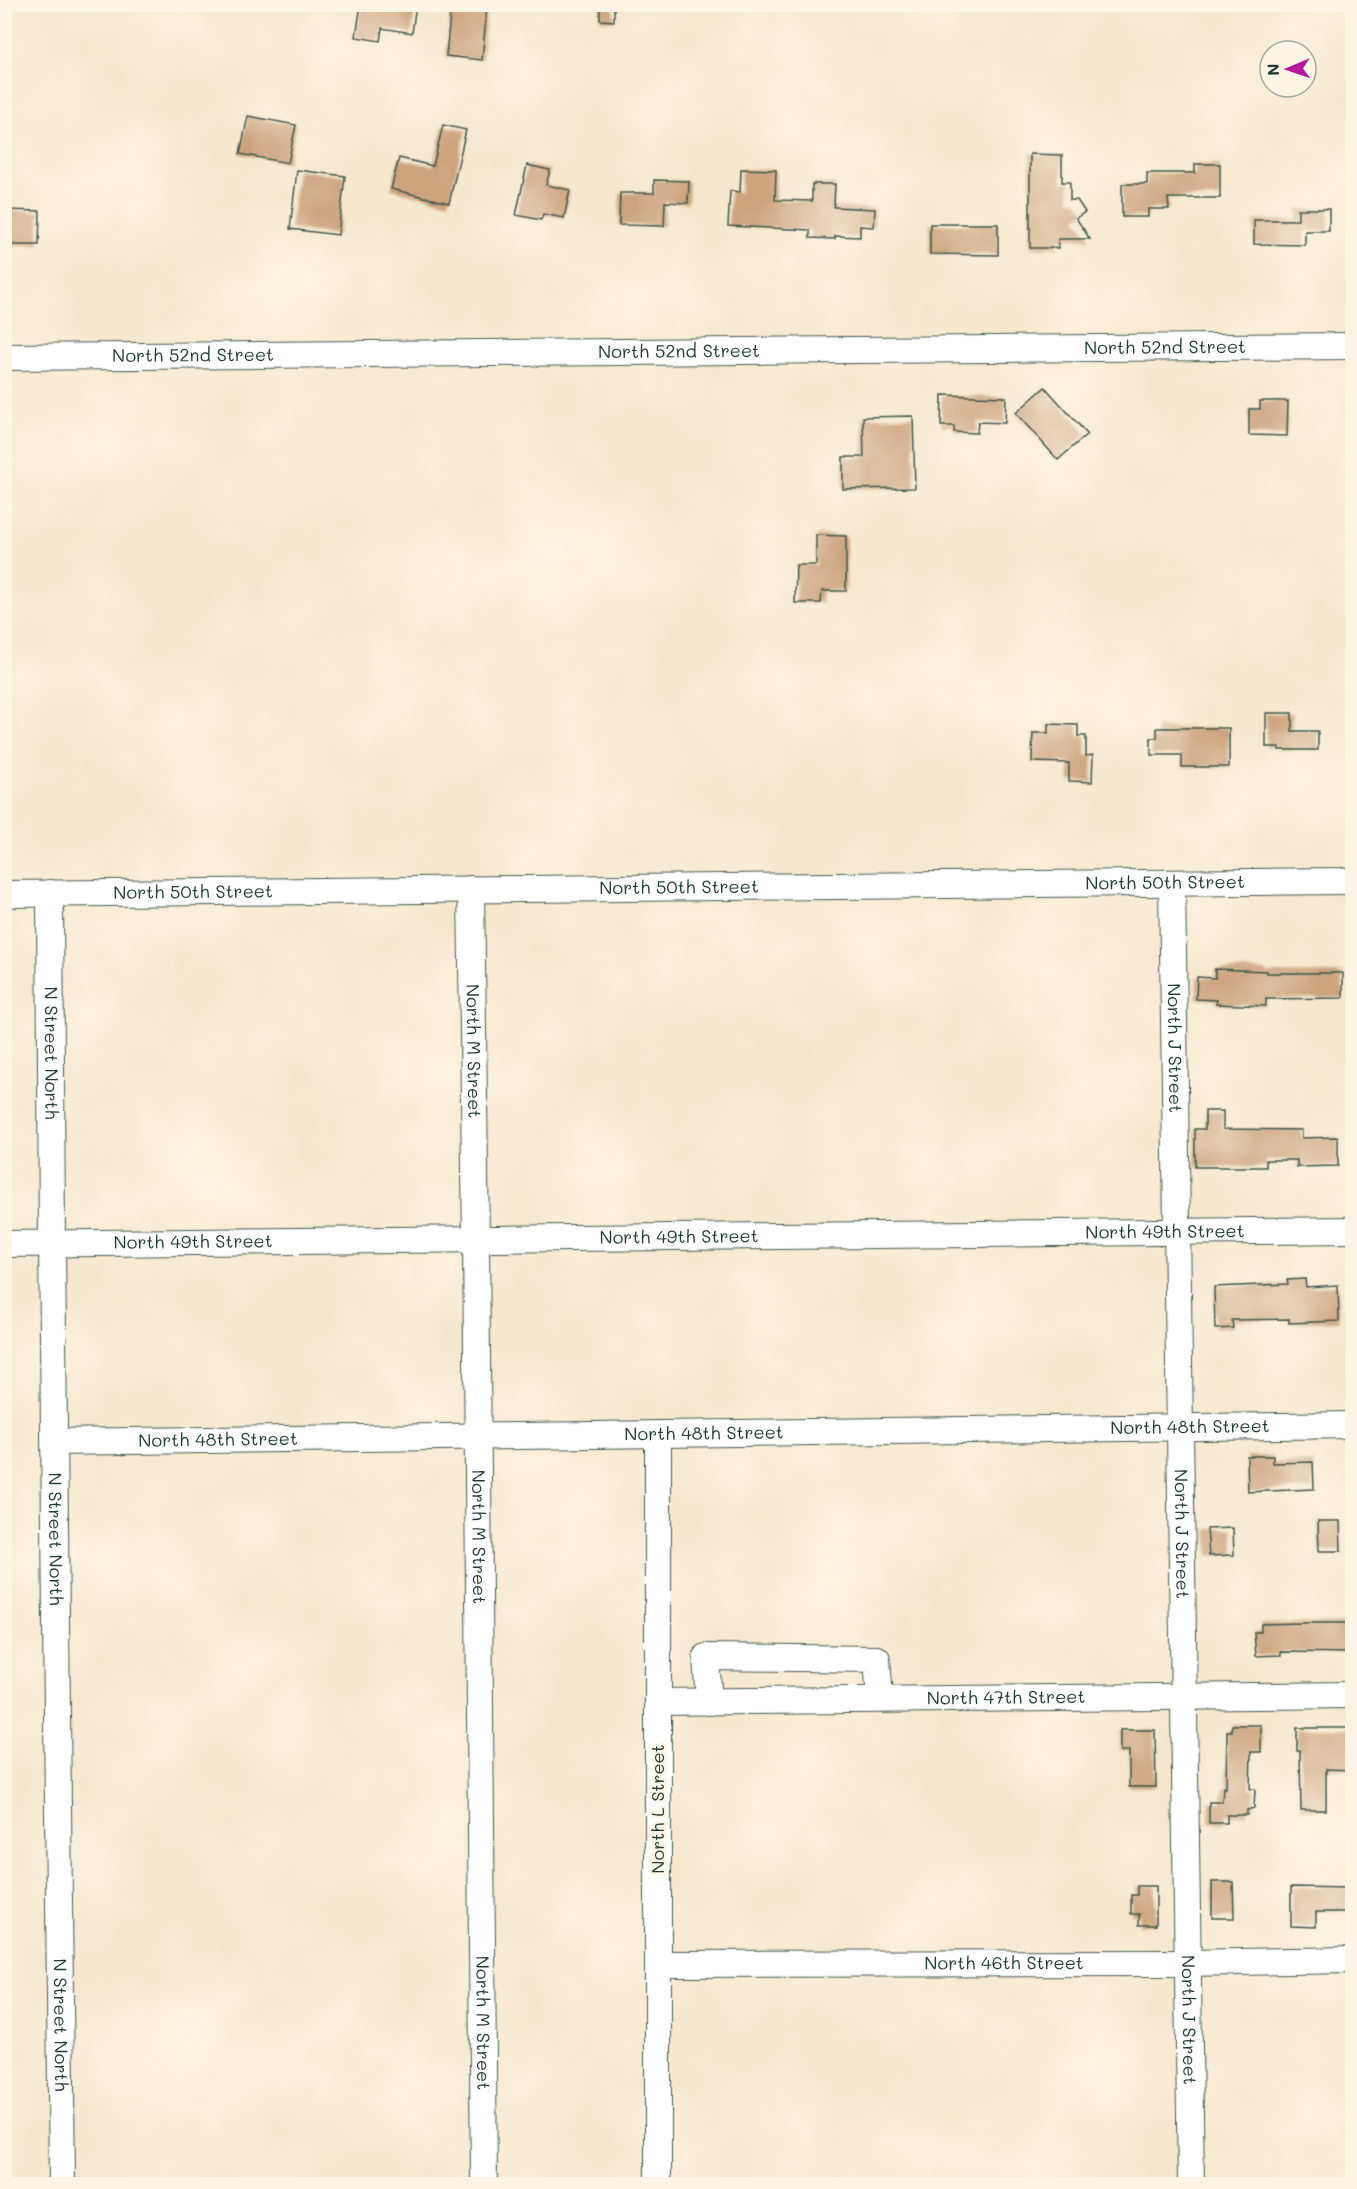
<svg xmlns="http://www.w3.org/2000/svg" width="1357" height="2189" viewBox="0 0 1357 2189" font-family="Mali,sans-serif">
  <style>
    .building { fill: #cca37d }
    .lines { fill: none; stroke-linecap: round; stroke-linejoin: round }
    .minor-casing { stroke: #3f574b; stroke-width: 28 }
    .minor { stroke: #fff; stroke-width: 26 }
    .labels { text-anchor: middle; stroke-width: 6; stroke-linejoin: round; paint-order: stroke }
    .street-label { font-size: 18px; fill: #1f3d34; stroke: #fcf5e5 }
  </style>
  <rect width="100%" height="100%" fill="#fcf5e5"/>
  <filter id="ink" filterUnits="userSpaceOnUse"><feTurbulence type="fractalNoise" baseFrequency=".0167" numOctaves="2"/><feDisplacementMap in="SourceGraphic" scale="12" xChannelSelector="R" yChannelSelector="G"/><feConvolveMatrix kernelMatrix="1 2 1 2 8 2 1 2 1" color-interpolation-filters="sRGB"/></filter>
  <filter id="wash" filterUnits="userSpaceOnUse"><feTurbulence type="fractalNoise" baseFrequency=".008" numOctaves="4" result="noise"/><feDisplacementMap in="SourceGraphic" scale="24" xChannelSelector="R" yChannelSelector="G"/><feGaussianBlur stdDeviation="1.35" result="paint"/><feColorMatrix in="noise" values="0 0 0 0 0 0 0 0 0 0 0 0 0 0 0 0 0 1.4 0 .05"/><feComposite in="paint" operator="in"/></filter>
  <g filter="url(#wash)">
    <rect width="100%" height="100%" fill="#f6e8cf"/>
    <g id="blocks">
      <g class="building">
        <polygon points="361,4 416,4 412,33 382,28 380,41 356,37"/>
        <polygon points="451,4 487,7 482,60 446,56"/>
        <polygon points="600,4 614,4 614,21 600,20"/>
        <polygon points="248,116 296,125 288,163 240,154"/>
        <polygon points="443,125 466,130 449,203 391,189 399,158 433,166"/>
        <polygon points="1030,154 1062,155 1062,182 1070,182 1070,200 1077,200 1085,212 1076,218 1090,239 1058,239 1058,248 1030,248"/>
        <polygon points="1195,164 1220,164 1220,198 1168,198 1169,209 1148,209 1148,217 1122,217 1122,184 1147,184 1147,173 1195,173"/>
        <polygon points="527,165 550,170 546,185 570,190 564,218 543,214 541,220 516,215"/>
        <polygon points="741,169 776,170 775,200 812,201 812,184 835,184 834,207 875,209 874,227 860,226 860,237 835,236 835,239 810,238 810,230 728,226 730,191 740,192"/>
        <polygon points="297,170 345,176 338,235 290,229"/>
        <polygon points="654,180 689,181 688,203 665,202 664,226 619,225 620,193 654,193"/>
        <polygon points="1298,209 1329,209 1329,231 1305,231 1305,245 1254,244 1254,220 1298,220"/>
        <polygon points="4,210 40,211 39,245 4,245"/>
        <polygon points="930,224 998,224 998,255 930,254"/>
        <polygon points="1045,387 1087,434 1058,460 1016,413"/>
        <polygon points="942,395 1006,397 1005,423 978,422 977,433 954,432 954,426 941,426"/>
        <polygon points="1260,401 1288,401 1287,436 1249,435 1249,409 1260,409"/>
        <polygon points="913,416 915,488 843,489 843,457 864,457 863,417"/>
        <polygon points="816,535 846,536 846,591 822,591 821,603 795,603 796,565 816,565"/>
        <polygon points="1266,713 1292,713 1292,731 1318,731 1318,750 1279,750 1279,747 1266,747"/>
        <polygon points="1048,724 1078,725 1078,736 1086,736 1086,756 1093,755 1092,782 1069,781 1069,763 1032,762 1033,733 1048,733"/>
        <polygon points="1157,728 1229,728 1229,767 1182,767 1182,755 1151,755 1151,738 1157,738"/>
        <polygon points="1215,969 1267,971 1267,973 1343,973 1343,998 1266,999 1266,1006 1216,1004 1217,1000 1196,999 1197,977 1215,978"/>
        <polygon points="1205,1111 1223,1111 1223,1129 1302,1130 1302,1138 1338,1137 1338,1166 1297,1167 1297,1160 1266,1160 1266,1167 1195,1167 1195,1129 1205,1129"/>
        <polygon points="1305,1279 1306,1287 1338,1285 1339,1321 1289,1323 1289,1319 1232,1320 1233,1328 1215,1329 1214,1287 1288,1284 1287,1280"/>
        <polygon points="1247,1456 1273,1456 1273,1463 1313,1462 1314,1489 1248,1492"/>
        <polygon points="1318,1521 1340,1521 1341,1551 1319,1551"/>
        <polygon points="1233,1528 1234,1555 1209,1556 1207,1529"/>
        <polygon points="1302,1623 1353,1623 1353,1653 1281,1652 1281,1655 1256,1656 1254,1632 1261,1632 1261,1624"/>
        <polygon points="1232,1725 1261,1725 1261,1752 1251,1752 1250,1789 1255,1789 1254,1808 1247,1810 1247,1815 1227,1815 1227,1823 1209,1823 1209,1802 1222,1802 1223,1787 1226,1788 1227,1731 1232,1731"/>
        <polygon points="1297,1728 1353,1728 1353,1770 1326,1769 1326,1810 1301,1810 1300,1751 1297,1751"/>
        <polygon points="1120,1730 1155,1730 1156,1787 1129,1787 1129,1751 1120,1751"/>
        <polygon points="1212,1882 1233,1882 1234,1918 1212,1918"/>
        <polygon points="1137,1886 1156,1886 1156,1925 1139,1925 1139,1914 1131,1914 1131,1895 1137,1895"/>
        <polygon points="1291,1887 1353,1888 1353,1912 1316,1912 1316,1927 1291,1926"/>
      </g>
    </g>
  </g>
  <g filter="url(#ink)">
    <use href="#blocks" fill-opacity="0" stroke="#3f574b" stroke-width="1.5"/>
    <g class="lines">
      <defs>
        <g id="minor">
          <path id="s1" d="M4 357 1352 346"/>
          <path id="s2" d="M1172 884 1191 2184"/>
          <path id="s3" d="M471 889 476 1239 484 2184"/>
          <path id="s4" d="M50 893 52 1243 62 2184"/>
          <path id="s5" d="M4 894 1352 881"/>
          <path id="s6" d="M4 1244 1352 1230"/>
          <path id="s7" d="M54 1442 1352 1425"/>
          <path id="s8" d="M658 1702C890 1699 1121 1696 1352 1695"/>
          <polyline points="709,1702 706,1657 877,1659 880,1698"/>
          <path id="s9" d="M658 1964 1187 1963 1352 1960"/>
          <polyline points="658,2184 658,1434"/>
        </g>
      </defs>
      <use href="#minor" class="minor-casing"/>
      <use href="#minor" class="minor"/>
    </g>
  </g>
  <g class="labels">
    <g class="street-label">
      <text dy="6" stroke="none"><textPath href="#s1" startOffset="1161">North 52nd Street</textPath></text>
      <text dy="6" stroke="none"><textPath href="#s1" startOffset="675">North 52nd Street</textPath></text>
      <text dy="6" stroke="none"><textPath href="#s1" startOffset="189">North 52nd Street</textPath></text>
      <text dy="6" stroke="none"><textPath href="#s5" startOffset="1161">North 50th Street</textPath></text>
      <text dy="6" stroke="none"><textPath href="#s5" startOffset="675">North 50th Street</textPath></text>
      <text dy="6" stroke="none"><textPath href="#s5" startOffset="189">North 50th Street</textPath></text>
      <text dy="6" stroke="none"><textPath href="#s2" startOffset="164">North J Street</textPath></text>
      <text dy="6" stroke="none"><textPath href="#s3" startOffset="162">North M Street</textPath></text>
      <text dy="6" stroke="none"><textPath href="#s4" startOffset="160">N Street North</textPath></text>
      <text dy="6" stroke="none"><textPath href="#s6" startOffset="1161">North 49th Street</textPath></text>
      <text dy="6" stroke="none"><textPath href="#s6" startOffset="675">North 49th Street</textPath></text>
      <text dy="6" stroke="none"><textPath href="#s6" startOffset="189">North 49th Street</textPath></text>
      <text dy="6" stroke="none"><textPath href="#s7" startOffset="1136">North 48th Street</textPath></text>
      <text dy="6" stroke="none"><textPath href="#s7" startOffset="650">North 48th Street</textPath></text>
      <text dy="6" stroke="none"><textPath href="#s7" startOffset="164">North 48th Street</textPath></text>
      <text dy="6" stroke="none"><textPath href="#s2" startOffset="650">North J Street</textPath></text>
      <text dy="6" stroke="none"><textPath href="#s3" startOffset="648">North M Street</textPath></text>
      <text dy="6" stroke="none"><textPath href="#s4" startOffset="646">N Street North</textPath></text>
      <text dy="6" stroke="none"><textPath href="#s8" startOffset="348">North 47th Street</textPath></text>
      <text transform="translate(658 1809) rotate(-90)" y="6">North L Street</text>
      <text dy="6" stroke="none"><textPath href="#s9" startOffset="346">North 46th Street</textPath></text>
      <text dy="6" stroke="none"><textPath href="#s2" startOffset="1136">North J Street</textPath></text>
      <text dy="6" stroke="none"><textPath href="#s3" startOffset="1134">North M Street</textPath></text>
      <text dy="6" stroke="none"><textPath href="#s4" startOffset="1132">N Street North</textPath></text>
    </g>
  </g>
  <rect width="1357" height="2189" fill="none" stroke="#fcf5e5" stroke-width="24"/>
  <g transform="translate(1288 69) rotate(268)"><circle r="28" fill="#fcf5e5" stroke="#a4ab9e" stroke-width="1.5"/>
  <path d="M0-4.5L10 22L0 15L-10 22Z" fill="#b5179e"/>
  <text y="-9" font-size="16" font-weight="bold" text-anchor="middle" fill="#1f3d34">N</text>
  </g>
</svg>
